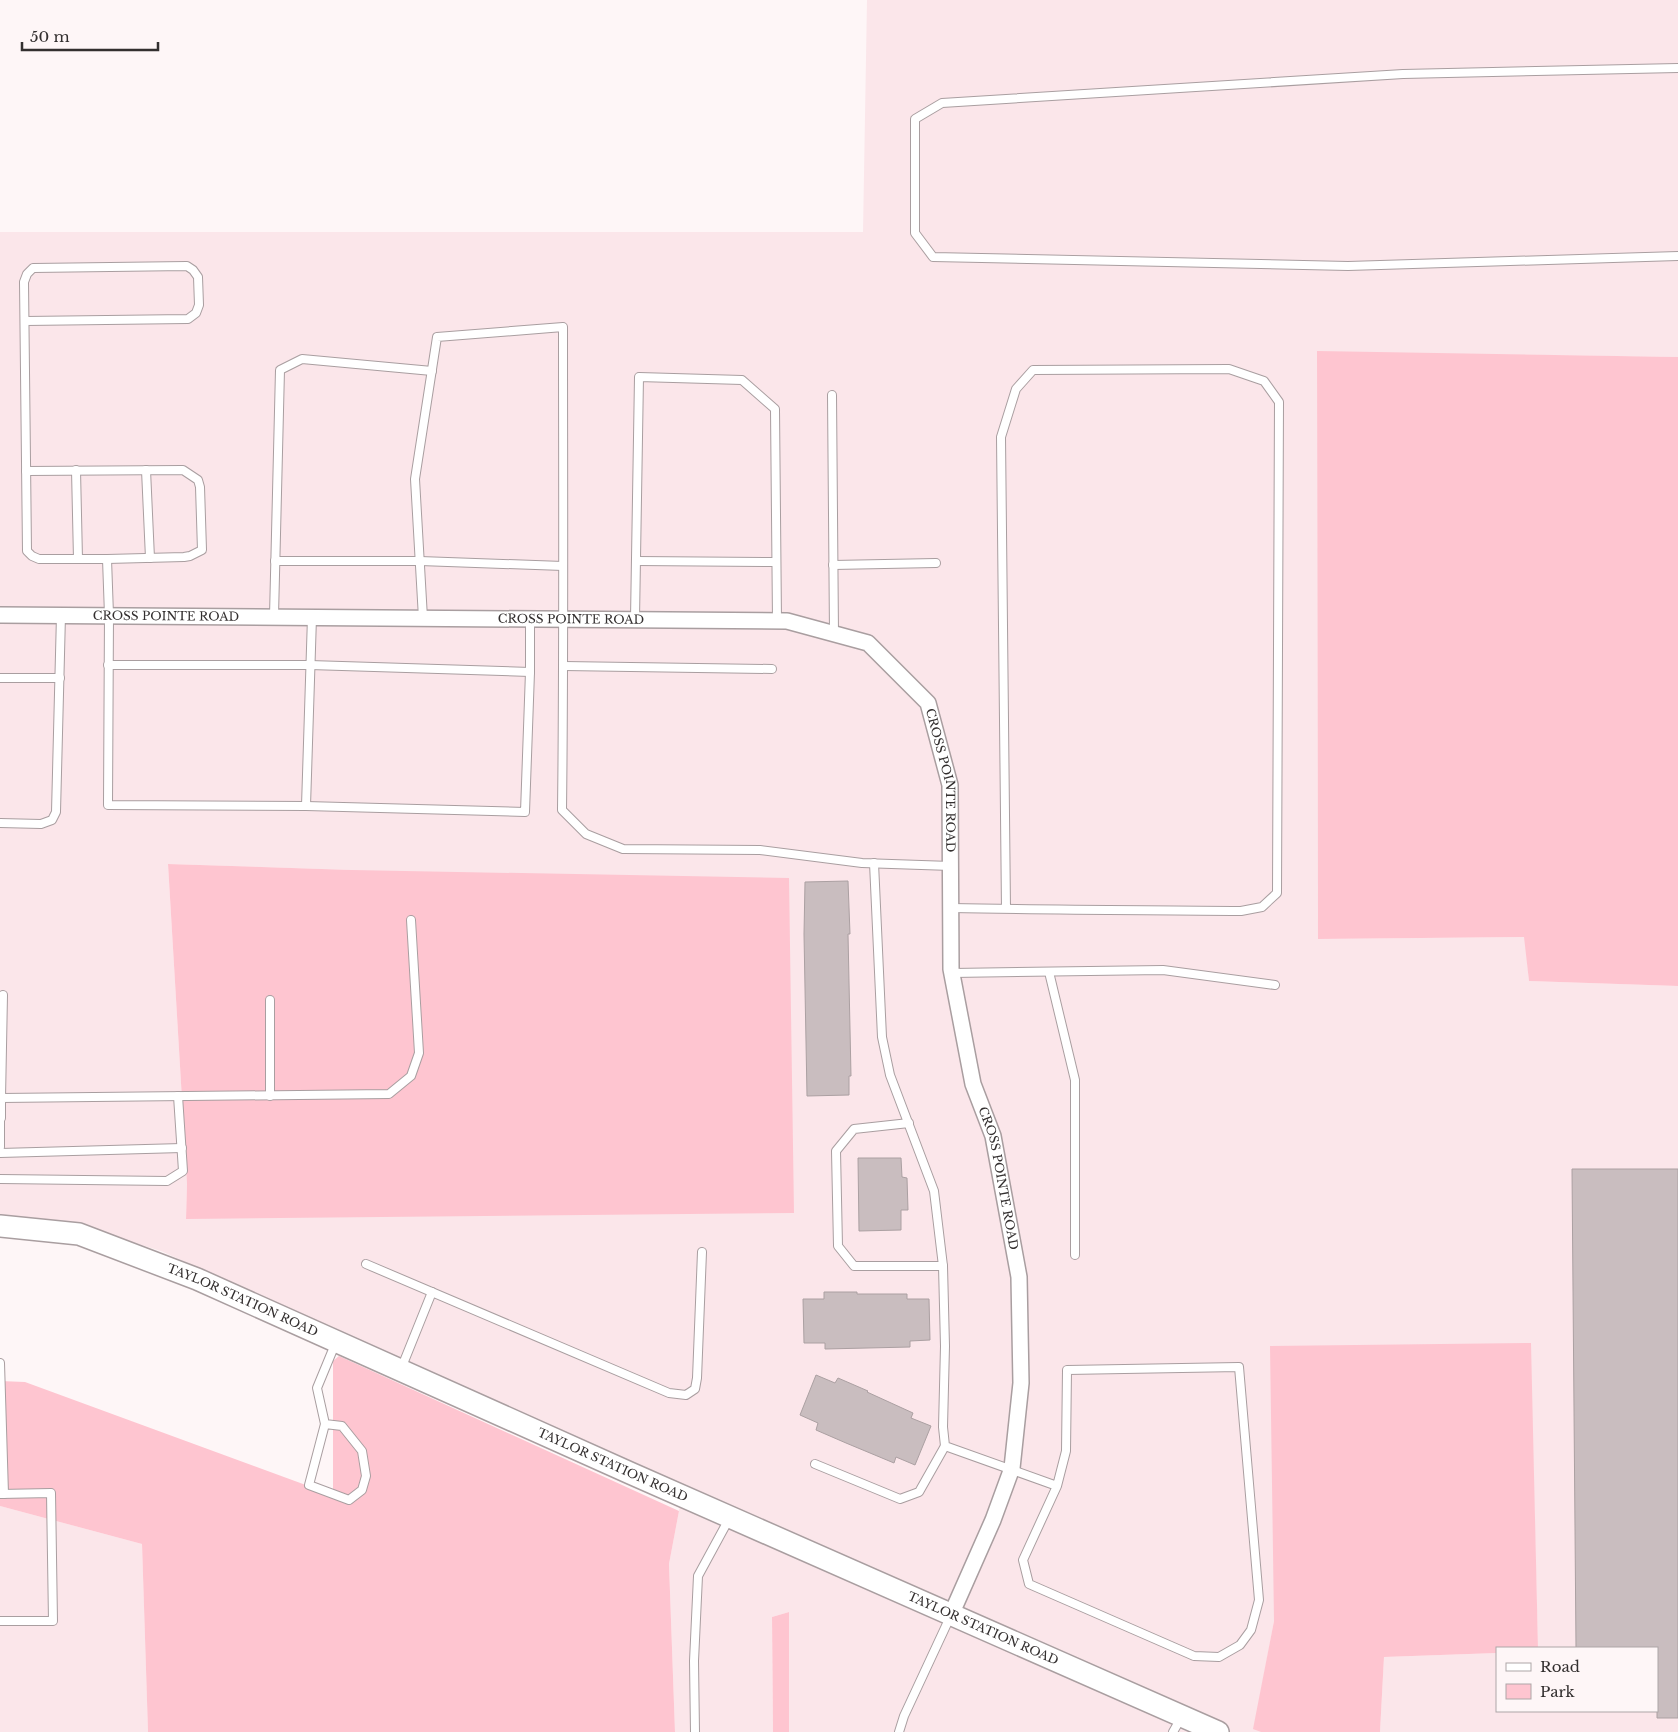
<svg xmlns="http://www.w3.org/2000/svg" width="1678" height="1732" viewBox="0 0 1678 1732" font-family="'Libre Baskerville',serif">
  <style>
    .built { fill: #fbe6ea; fill-rule: evenodd }
    .green { fill: #fec5d0 }
    .building { fill: #c9bdbf; stroke: #aba0a2 }
    .lines { fill: none; stroke-linecap: round; stroke-linejoin: round }
    .service-casing { stroke: #a99ea0; stroke-width: 10 }
    .minor-casing { stroke: #a99ea0; stroke-width: 18 }
    .secondary-casing { stroke: #a99ea0; stroke-width: 24 }
    .service { stroke: #fff; stroke-width: 8 }
    .minor { stroke: #fff; stroke-width: 15 }
    .secondary { stroke: #fff; stroke-width: 21 }
    .labels { text-anchor: middle; stroke-width: 5; stroke-linejoin: round; paint-order: stroke }
    .street-label { font-size: 12px; fill: #332f2f; stroke: #fef6f7 }
  </style>
  <rect width="100%" height="100%" fill="#fef6f7"/>
  <g class="built">
    <path d="M867 0H1678V357L1317 352 1318 939 1525 937 1529 981 1678 986V1732H1380L1384 1657 1497 1653V1711H1657V1648H1538L1530 1343 1274 1621 1254 1728 1261 1732H789V1612L772 1617 773 1732H675L669 1564 679 1511 682 1486 161 1251 62 1221 27 1217H0V232H863ZM168 864 352 870 186 1219 187 1184Z"/>
    <polygon points="0,1506 142,1544 148,1732 0,1732"/>
  </g>
  <g class="green">
    <polygon points="1317,351 1678,357 1678,986 1529,981 1524,937 1318,939"/>
    <polygon points="168,864 352,870 789,878 794,1213 186,1219 187,1184"/>
    <polygon points="1531,1343 1538,1648 1497,1648 1497,1653 1384,1657 1380,1732 1261,1732 1253,1729 1274,1621 1270,1346"/>
    <polygon points="339,1356 679,1511 669,1564 675,1732 148,1732 142,1544 0,1506 0,1381 25,1382 333,1495 333,1361"/>
    <polygon points="789,1612 789,1732 773,1732 772,1617"/>
  </g>
  <g class="building">
    <polygon points="848,881 850,934 848,934 851,1076 849,1076 849,1095 807,1096 804,934 805,882"/>
    <polygon points="858,1158 901,1158 902,1177 907,1178 908,1210 901,1210 901,1230 859,1231"/>
    <polygon points="1572,1169 1678,1169 1678,1718 1657,1718 1657,1648 1576,1648"/>
    <polygon points="824,1292 857,1292 857,1294 907,1294 907,1299 929,1299 930,1340 910,1341 910,1347 825,1349 825,1343 804,1343 803,1299 824,1299"/>
    <polygon points="816,1375 835,1383 838,1378 868,1391 867,1392 913,1413 911,1418 931,1426 915,1465 896,1457 894,1463 846,1443 816,1430 818,1423 800,1415"/>
  </g>
  <g class="lines">
    <defs>
      <g id="service">
        <polyline points="1678,68 1403,74 942,103 915,119 915,233 933,257 1348,266 1678,256"/>
        <polyline points="25,321 188,319 196,313 199,305 198,277 193,270 187,266 33,268 27,274 24,282 27,551 32,556 39,559 107,559 109,615 108,805 306,806 312,617"/>
        <polyline points="832,395 834,634"/>
        <polyline points="76,470 78,559"/>
        <polyline points="146,470 150,558"/>
        <polyline points="26,471 183,470 198,480 200,487 202,550 190,556 184,557 107,559"/>
        <polyline points="275,561 420,561 563,566"/>
        <polyline points="636,561 776,562"/>
        <polyline points="833,565 936,563"/>
        <polyline points="274,616 280,370 302,359 432,371"/>
        <path d="M423 618 415 479 437 337 563 327C563 488 564 649 562 810L586 834 623 849 760 850 862 863 951 866"/>
        <polyline points="635,619 639,377 742,380 775,409 777,621"/>
        <polyline points="108,665 310,665 530,672 530,619"/>
        <polyline points="564,666 772,669"/>
        <polyline points="0,678 60,678"/>
        <polyline points="306,806 525,812 530,672"/>
        <polyline points="0,823 41,824 52,820 56,812 61,615"/>
        <polyline points="874,863 882,1037 890,1075 934,1191 943,1266 945,1346 943,1427 945,1446 1057,1486 1023,1560 1029,1584 1194,1656 1219,1657 1240,1645 1251,1630 1259,1600 1239,1367 1067,1370 1066,1451 1057,1486"/>
        <path d="M951 908C1048 910 1144 910 1241 911L1262 907 1277 893 1279 402 1264 381 1229 369 1033 370 1016 389 1001 437 1006 909"/>
        <polyline points="1049,972 1075,1080 1075,1255"/>
        <polyline points="952,973 1163,970 1275,985"/>
        <polyline points="270,1000 270,1096"/>
        <polyline points="1,1098 3,995"/>
        <polyline points="0,1118 0,1147"/>
        <polyline points="1,1118 1,1098 389,1094 411,1076 419,1053 411,920"/>
        <polyline points="909,1123 854,1129 836,1151 838,1246 854,1266 943,1266"/>
        <polyline points="0,1153 182,1148"/>
        <polyline points="0,1179 167,1181 183,1171 178,1096"/>
        <polyline points="366,1264 669,1393 686,1395 695,1389 697,1378 702,1252"/>
        <polyline points="0,1363 4,1494"/>
        <polyline points="401,1369 432,1292"/>
        <polyline points="325,1424 342,1426 362,1451 366,1476 362,1490 349,1500 309,1485 325,1424 317,1388 336,1342"/>
        <polyline points="815,1464 900,1499 919,1492 945,1446"/>
        <polyline points="0,1494 51,1493 53,1621 0,1621"/>
        <polyline points="695,1732 694,1661 698,1576 729,1519"/>
        <polyline points="899,1732 904,1716 951,1615"/>
        <polyline points="1173,1732 1181,1718"/>
      </g>
      <g id="minor">
        <path id="s1" d="M0 615 787 621 868 643 928 703 950 785 951 969 973 1084 993 1136 1019 1277 1021 1383 1012 1468 993 1520 951 1615"/>
      </g>
      <g id="secondary">
        <path id="s2" d="M0 1226 79 1234 197 1279 630 1473 1218 1732"/>
      </g>
    </defs>
    <use href="#service" class="service-casing"/>
    <use href="#minor" class="minor-casing"/>
    <use href="#secondary" class="secondary-casing"/>
    <use href="#service" class="service"/>
    <use href="#minor" class="minor"/>
    <use href="#secondary" class="secondary"/>
  </g>
  <g class="labels">
    <g class="street-label">
      <text dy="4" stroke="none"><textPath href="#s1" startOffset="166">CROSS POINTE ROAD</textPath></text>
      <text dy="4" stroke="none"><textPath href="#s1" startOffset="571">CROSS POINTE ROAD</textPath></text>
      <text dy="4" stroke="none"><textPath href="#s1" startOffset="1035">CROSS POINTE ROAD</textPath></text>
      <text dy="4" stroke="none"><textPath href="#s1" startOffset="1440">CROSS POINTE ROAD</textPath></text>
      <text dy="4" stroke="none"><textPath href="#s2" startOffset="256">TAYLOR STATION ROAD</textPath></text>
      <text dy="4" stroke="none"><textPath href="#s2" startOffset="661">TAYLOR STATION ROAD</textPath></text>
      <text dy="4" stroke="none"><textPath href="#s2" startOffset="1066">TAYLOR STATION ROAD</textPath></text>
    </g>
  </g>
  <rect x="1496" y="1647" width="162" height="65" fill="#fef6f7" stroke="#ada6a7"/>
  <rect x="1506" y="1663" width="25" height="8" fill="#ffffff" stroke="#ada6a7"/>
  <text x="1540" y="1672" font-size="15" fill="#332f2f">Road</text>
  <rect x="1506" y="1684" width="25" height="15" fill="#fec5d0" stroke="#ada6a7"/>
  <text x="1540" y="1697" font-size="15" fill="#332f2f">Park</text>
  <path d="M22 42v8h136v-8" fill="none" stroke="#332f2f" stroke-width="2.5"/>
  <text x="30" y="42" font-size="15" fill="#332f2f" stroke="#fef6f7" stroke-width="4" paint-order="stroke">50 m</text>
</svg>
